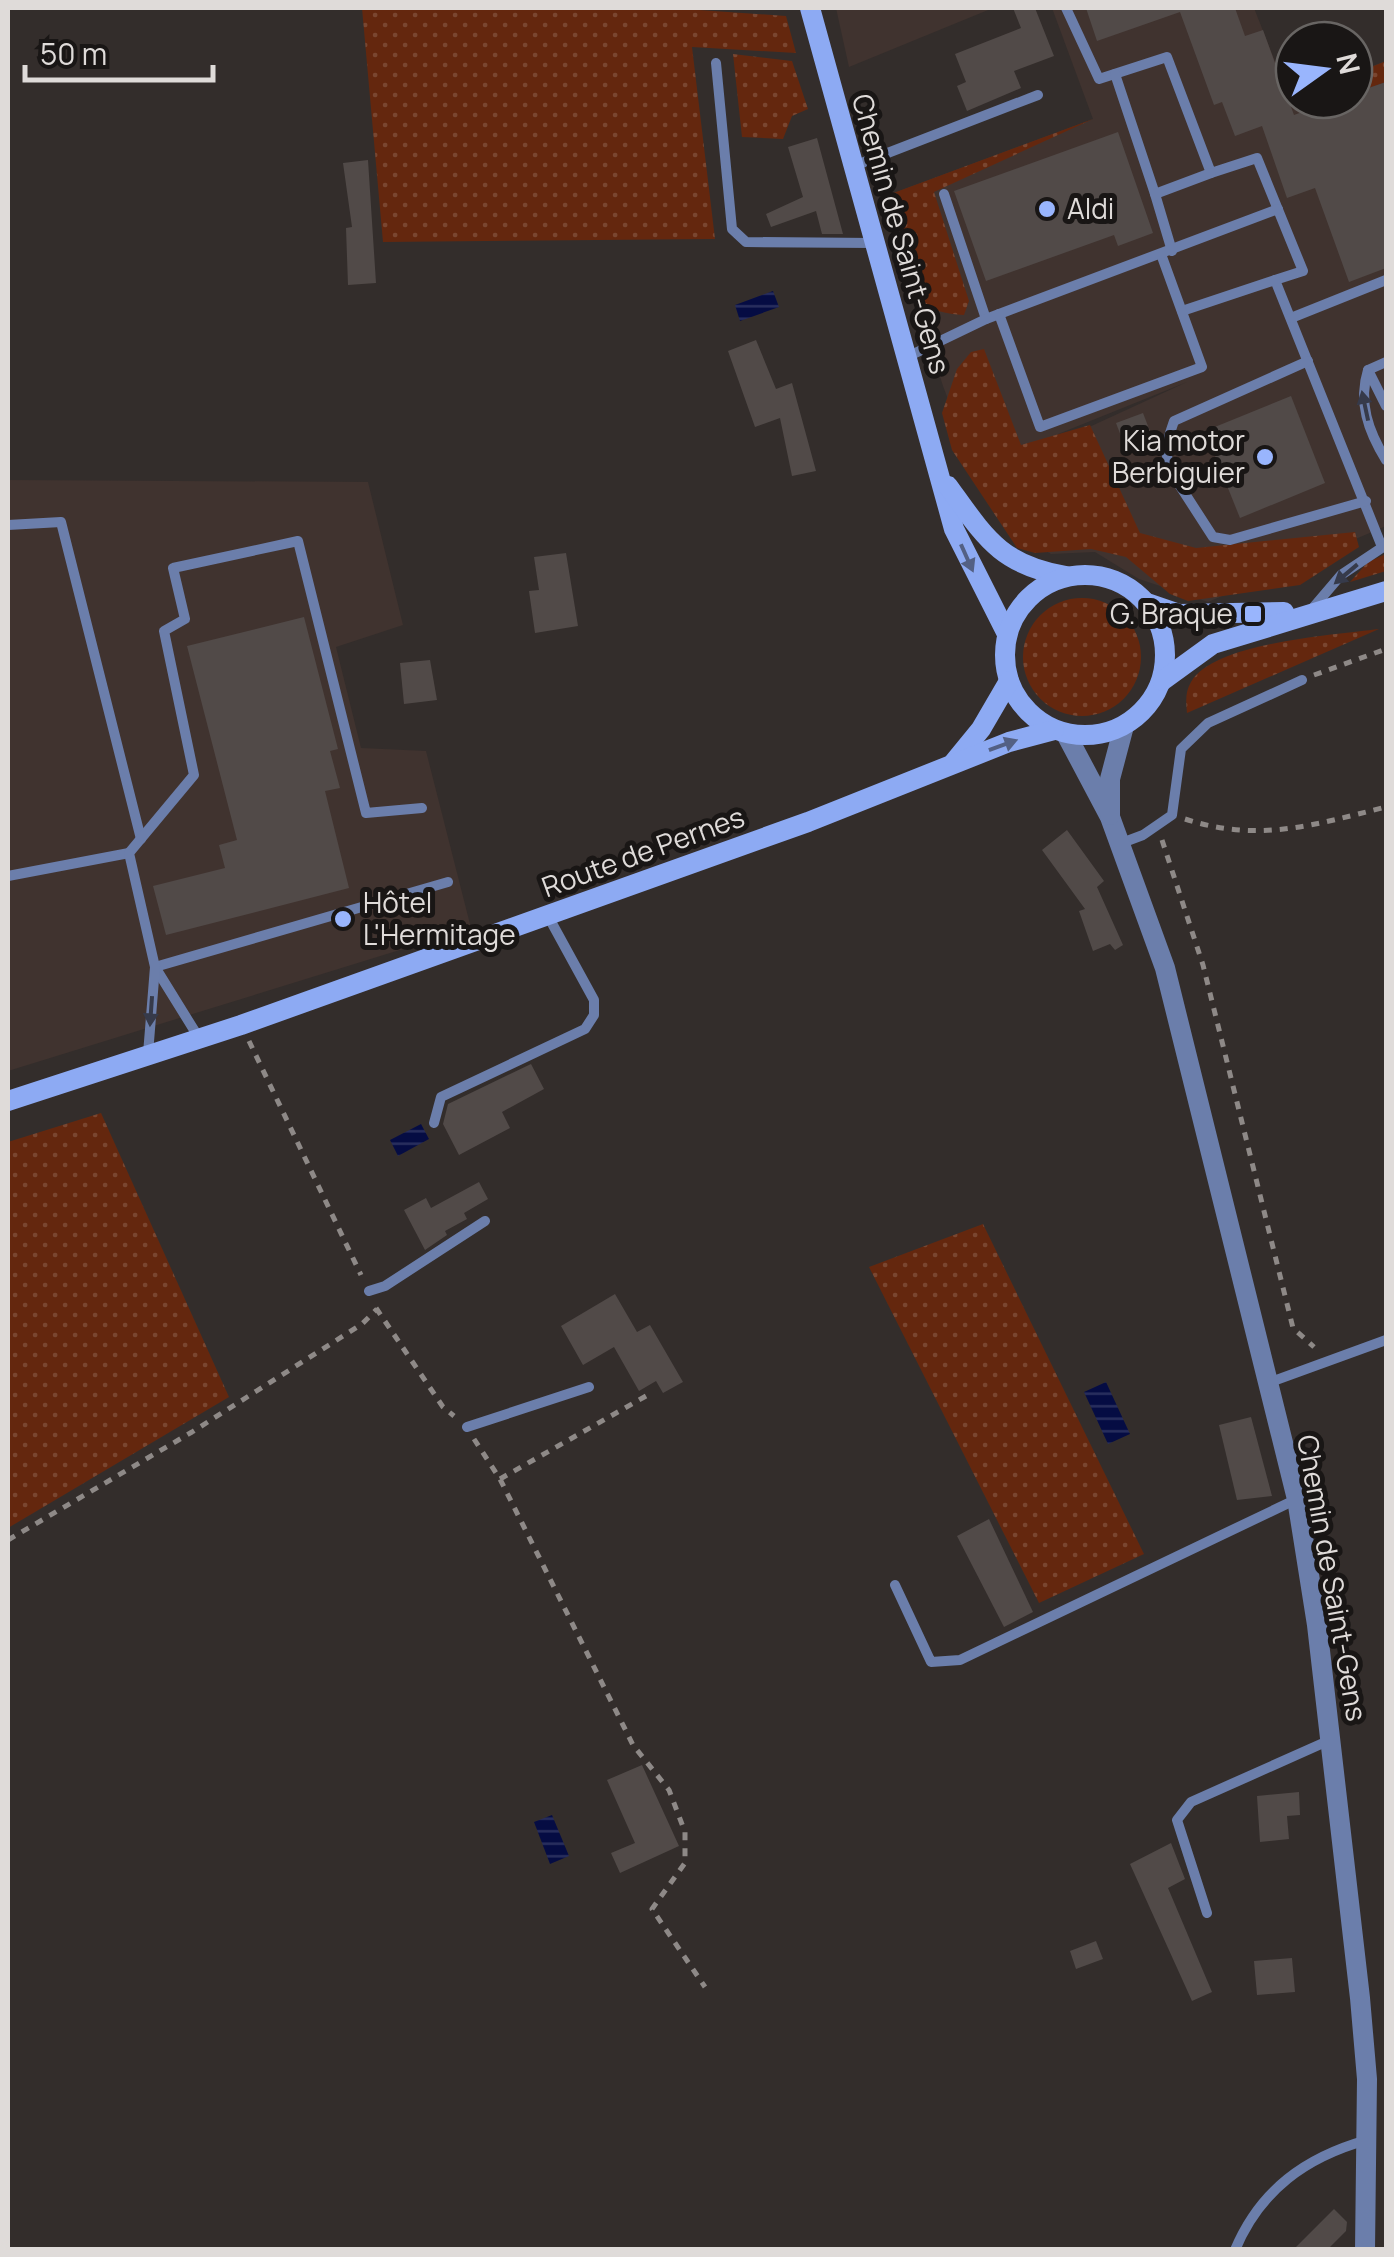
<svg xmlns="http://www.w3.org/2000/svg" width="1394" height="2257" viewBox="0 0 1394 2257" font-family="Manrope,sans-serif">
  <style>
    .built { fill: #40332f }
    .grass { fill: url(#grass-dots) }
    .water { fill: url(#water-rules) }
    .building { fill: #514a48 }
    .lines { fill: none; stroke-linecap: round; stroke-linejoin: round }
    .path { stroke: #8e8987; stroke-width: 5; stroke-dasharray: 8 8; stroke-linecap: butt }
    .service { stroke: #6b7eab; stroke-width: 10 }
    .minor { stroke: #6b7eab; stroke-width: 20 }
    .secondary { stroke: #8daaf3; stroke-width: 20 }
    .oneway { fill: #363a4a }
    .oneway2 { fill: #536084 }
    .poi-dot { fill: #99b5fd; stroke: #191615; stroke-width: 4 }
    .labels { text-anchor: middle; stroke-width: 10; stroke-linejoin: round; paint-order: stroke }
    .poi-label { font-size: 28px; fill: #dfdbd9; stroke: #191615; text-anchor: start }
    .street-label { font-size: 28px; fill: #dfdbd9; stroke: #191615 }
  </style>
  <defs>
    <pattern id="grass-dots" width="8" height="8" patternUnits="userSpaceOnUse" patternTransform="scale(2.5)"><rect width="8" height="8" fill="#64270e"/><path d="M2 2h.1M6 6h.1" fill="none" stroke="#7a4630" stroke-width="1.8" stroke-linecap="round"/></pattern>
    <pattern id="water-rules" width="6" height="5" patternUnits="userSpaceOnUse" patternTransform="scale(2.5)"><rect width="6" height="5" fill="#050c43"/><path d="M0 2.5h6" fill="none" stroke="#292f5e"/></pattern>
  </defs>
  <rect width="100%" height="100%" fill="#332d2b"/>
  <g class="built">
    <polygon points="836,8 993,8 849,67"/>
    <polygon points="1052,8 1254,8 1289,97 1294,96 1294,100 1354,100 1354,73 1386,61 1386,526 1208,602 1139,579 1095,552 1051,554 1003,525 981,477 1187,382 974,468 943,386 883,197 1093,119"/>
    <polygon points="8,480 368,482 403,625 336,647 361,748 426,751 471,928 8,1071"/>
  </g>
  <g class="grass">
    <polygon points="362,8 670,8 786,16 796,53 692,47 715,239 383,242"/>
    <polygon points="733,54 792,61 808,109 792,116 783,139 742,137"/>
    <polygon points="1386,61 1386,82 1354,93 1354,74"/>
    <path d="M1093 119 934 192 969 301 964 315C928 314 898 296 898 255 898 248 903 239 902 232 900 220 892 206 888 195Z"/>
    <polygon points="984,349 1021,445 1090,425 1140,533 1196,548 1355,532 1359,547 1300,585 1188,601 1170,594 1126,557 1091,549 1035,553 1017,548 952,450 942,413 957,369 971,352"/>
    <polygon points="1386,554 1386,571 1350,582 1368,562"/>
    <circle cx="1082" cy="657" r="59"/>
    <path d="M1379 629 1187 713C1186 702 1185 692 1191 682 1214 642 1335 635 1379 629Z"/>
    <polygon points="101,1113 229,1397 8,1528 8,1142"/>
    <polygon points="983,1224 1144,1554 1039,1603 869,1267"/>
  </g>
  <g class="water">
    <polygon points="773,291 779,307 740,321 735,305"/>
    <polygon points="421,1124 429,1139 398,1156 390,1140"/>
    <polygon points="1106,1382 1130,1434 1108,1444 1084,1392"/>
    <polygon points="552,1815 569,1856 550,1864 534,1822"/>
  </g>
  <g class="building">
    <polygon points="1013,8 1035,8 1054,56 1014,71 1021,88 967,111 957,86 966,82 955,54 1021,28"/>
    <polygon points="1086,8 1235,8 1245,36 1263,30 1294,115 1335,100 1354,100 1354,93 1386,82 1386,268 1349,282 1315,188 1287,198 1262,126 1235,136 1222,102 1214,105 1180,12 1097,41"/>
    <polygon points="1118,132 1153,233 1118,246 1114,235 986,281 954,191"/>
    <polygon points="817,138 843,234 822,234 816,211 771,227 766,214 803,197 788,147"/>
    <polygon points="368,160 376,283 348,285 346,228 352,227 343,163"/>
    <polygon points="756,340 776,389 792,383 816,471 792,476 780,418 755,427 728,351"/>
    <polygon points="1291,396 1325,483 1240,518 1205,431"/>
    <polygon points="1143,413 1151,434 1124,444 1116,423"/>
    <polygon points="566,553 578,626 535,633 529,591 539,590 534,557"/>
    <polygon points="304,617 338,749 330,751 340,788 325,791 349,888 166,935 153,886 225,868 219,845 237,840 187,646"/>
    <polygon points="430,660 437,700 404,704 400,663"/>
    <polygon points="1067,830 1104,881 1097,887 1123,945 1115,950 1110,944 1093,951 1079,911 1085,909 1042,850"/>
    <polygon points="531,1064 544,1089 502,1112 510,1128 459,1155 443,1124 448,1104"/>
    <polygon points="479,1182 488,1199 464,1213 467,1219 445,1231 447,1235 425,1250 404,1210 426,1198 431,1208"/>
    <polygon points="615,1294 637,1332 650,1325 683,1382 663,1393 656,1381 639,1391 614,1347 583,1365 561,1326"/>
    <polygon points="1251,1417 1272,1496 1237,1500 1219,1425"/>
    <polygon points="989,1519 1033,1612 1004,1627 957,1536"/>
    <polygon points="642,1765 679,1846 620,1873 611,1853 635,1843 607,1780"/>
    <polygon points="1299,1792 1300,1815 1287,1816 1289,1839 1260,1842 1257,1796"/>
    <polygon points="1171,1843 1185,1879 1168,1888 1212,1992 1192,2001 1130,1864"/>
    <polygon points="1096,1941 1103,1959 1076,1969 1070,1951"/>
    <polygon points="1292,1958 1295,1992 1257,1995 1254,1961"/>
    <polygon points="1334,2209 1347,2222 1346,2231 1327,2250 1293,2250"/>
  </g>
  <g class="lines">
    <g class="path">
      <polyline points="1314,675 1386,649"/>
      <path d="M1185 819C1259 843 1313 825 1386 807"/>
      <polyline points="1162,840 1203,965 1293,1328 1314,1347"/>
      <polyline points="249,1041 361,1275"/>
      <polyline points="376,1308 443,1407 454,1416"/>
      <polyline points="474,1439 500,1479 633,1745 669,1790 685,1832 685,1863 652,1909 705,1987"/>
      <polyline points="500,1479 653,1392"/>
      <polyline points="8,1540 192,1432 362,1324 377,1309"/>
    </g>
    <g class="service">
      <polyline points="1066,8 1099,79 1167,57 1211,173 1257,158 1303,271 1275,280 1382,547"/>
      <polyline points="716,63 732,229 746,242 874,243"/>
      <polyline points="1115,74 1155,194"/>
      <polyline points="854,166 1038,95"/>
      <polyline points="944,194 986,319"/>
      <polyline points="1172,251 1155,194 1211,173"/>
      <polyline points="1182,311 1275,280"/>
      <polyline points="999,314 1040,427 1202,367 1161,254"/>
      <polyline points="1291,318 1386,280"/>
      <polyline points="907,357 986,319 1278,209"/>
      <polyline points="1308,361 1174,421 1165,448 1171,472 1213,537 1230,540 1366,501"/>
      <path d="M1386 362 1368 370C1358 402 1368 431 1386 460"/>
      <polyline points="1368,370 1386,406"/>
      <polyline points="8,525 61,522 141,839"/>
      <polyline points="1312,609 1341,575 1386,545"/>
      <polyline points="1119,844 1143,835 1172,815 1181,749 1208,723 1302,680"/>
      <polyline points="8,876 129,853"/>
      <polyline points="155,967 448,882"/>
      <polyline points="155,967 199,1038"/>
      <polyline points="148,1054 155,967 129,853 194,775 164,631 185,619 173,568 298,541 366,813 422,808"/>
      <polyline points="434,1123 441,1097 585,1029 594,1015 594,1000 548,916"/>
      <polyline points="369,1291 385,1286 485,1221"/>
      <polyline points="1268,1383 1386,1340"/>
      <polyline points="467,1427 589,1387"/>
      <polyline points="895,1585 931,1662 960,1660 1297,1499"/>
      <polyline points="1207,1913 1177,1820 1191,1802 1330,1740"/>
      <path d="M1235 2250C1260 2190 1306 2157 1367 2140"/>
    </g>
    <g class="minor">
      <polyline points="1066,734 1110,817 1165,968 1297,1499 1317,1625 1360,1998 1367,2079 1365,2250"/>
      <polyline points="1110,815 1110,779 1124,726"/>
    </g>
    <g class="secondary">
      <polyline points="810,8 954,529 1007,634"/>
      <path d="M948 486C985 537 1000 565 1066 576"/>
      <circle cx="1085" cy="655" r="80"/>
      <polyline points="1147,603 1179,614 1284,612"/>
      <polyline points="1162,681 1213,644 1386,591"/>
      <polyline points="954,762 981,729 1009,681"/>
      <polyline points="8,1101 241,1025 808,822 1009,742 1054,730"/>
    </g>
  </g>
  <defs><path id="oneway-solid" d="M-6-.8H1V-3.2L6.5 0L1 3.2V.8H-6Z" transform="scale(2.5)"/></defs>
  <g class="oneway">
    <use href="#oneway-solid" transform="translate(1365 406) rotate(-102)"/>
    <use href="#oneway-solid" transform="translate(1346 574) rotate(140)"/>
    <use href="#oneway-solid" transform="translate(151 1011) rotate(94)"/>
  </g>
  <g class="oneway2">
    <use href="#oneway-solid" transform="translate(967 558) rotate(66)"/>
    <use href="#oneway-solid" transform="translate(1003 745) rotate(-20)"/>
  </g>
  <g class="poi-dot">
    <circle cx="1047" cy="209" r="10"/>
    <circle cx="1265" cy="457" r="10"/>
    <rect x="1243" y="604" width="20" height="20" rx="5"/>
    <circle cx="343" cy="919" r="10"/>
  </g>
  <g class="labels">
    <g class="poi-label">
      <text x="1067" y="219">Aldi</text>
      <text x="1245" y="451" text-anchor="end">Kia motor<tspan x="1245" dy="32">Berbiguier</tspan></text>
      <text x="1233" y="624" text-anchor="end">G. Braque</text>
      <text x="363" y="913">Hôtel<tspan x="363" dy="32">L'Hermitage</tspan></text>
    </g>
    <g class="street-label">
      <text transform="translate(901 234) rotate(74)" y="10">Chemin de Saint-Gens</text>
      <text transform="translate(643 852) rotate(-20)" y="10">Route de Pernes</text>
      <text transform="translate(1332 1578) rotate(80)" y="10">Chemin de Saint-Gens</text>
    </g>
  </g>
  <rect width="1394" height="2257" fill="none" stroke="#dfdbd9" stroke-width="20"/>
  <g transform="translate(1324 70) rotate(76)"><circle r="48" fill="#191615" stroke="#686563" stroke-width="2.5"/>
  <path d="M0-8L18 38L0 25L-18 38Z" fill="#99b5fd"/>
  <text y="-15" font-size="28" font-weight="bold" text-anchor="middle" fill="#dfdbd9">N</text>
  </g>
  <path d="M25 65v15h188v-15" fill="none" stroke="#dfdbd9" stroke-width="5"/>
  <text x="40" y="65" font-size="30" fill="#dfdbd9" stroke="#191615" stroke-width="8" paint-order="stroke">50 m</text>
</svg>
